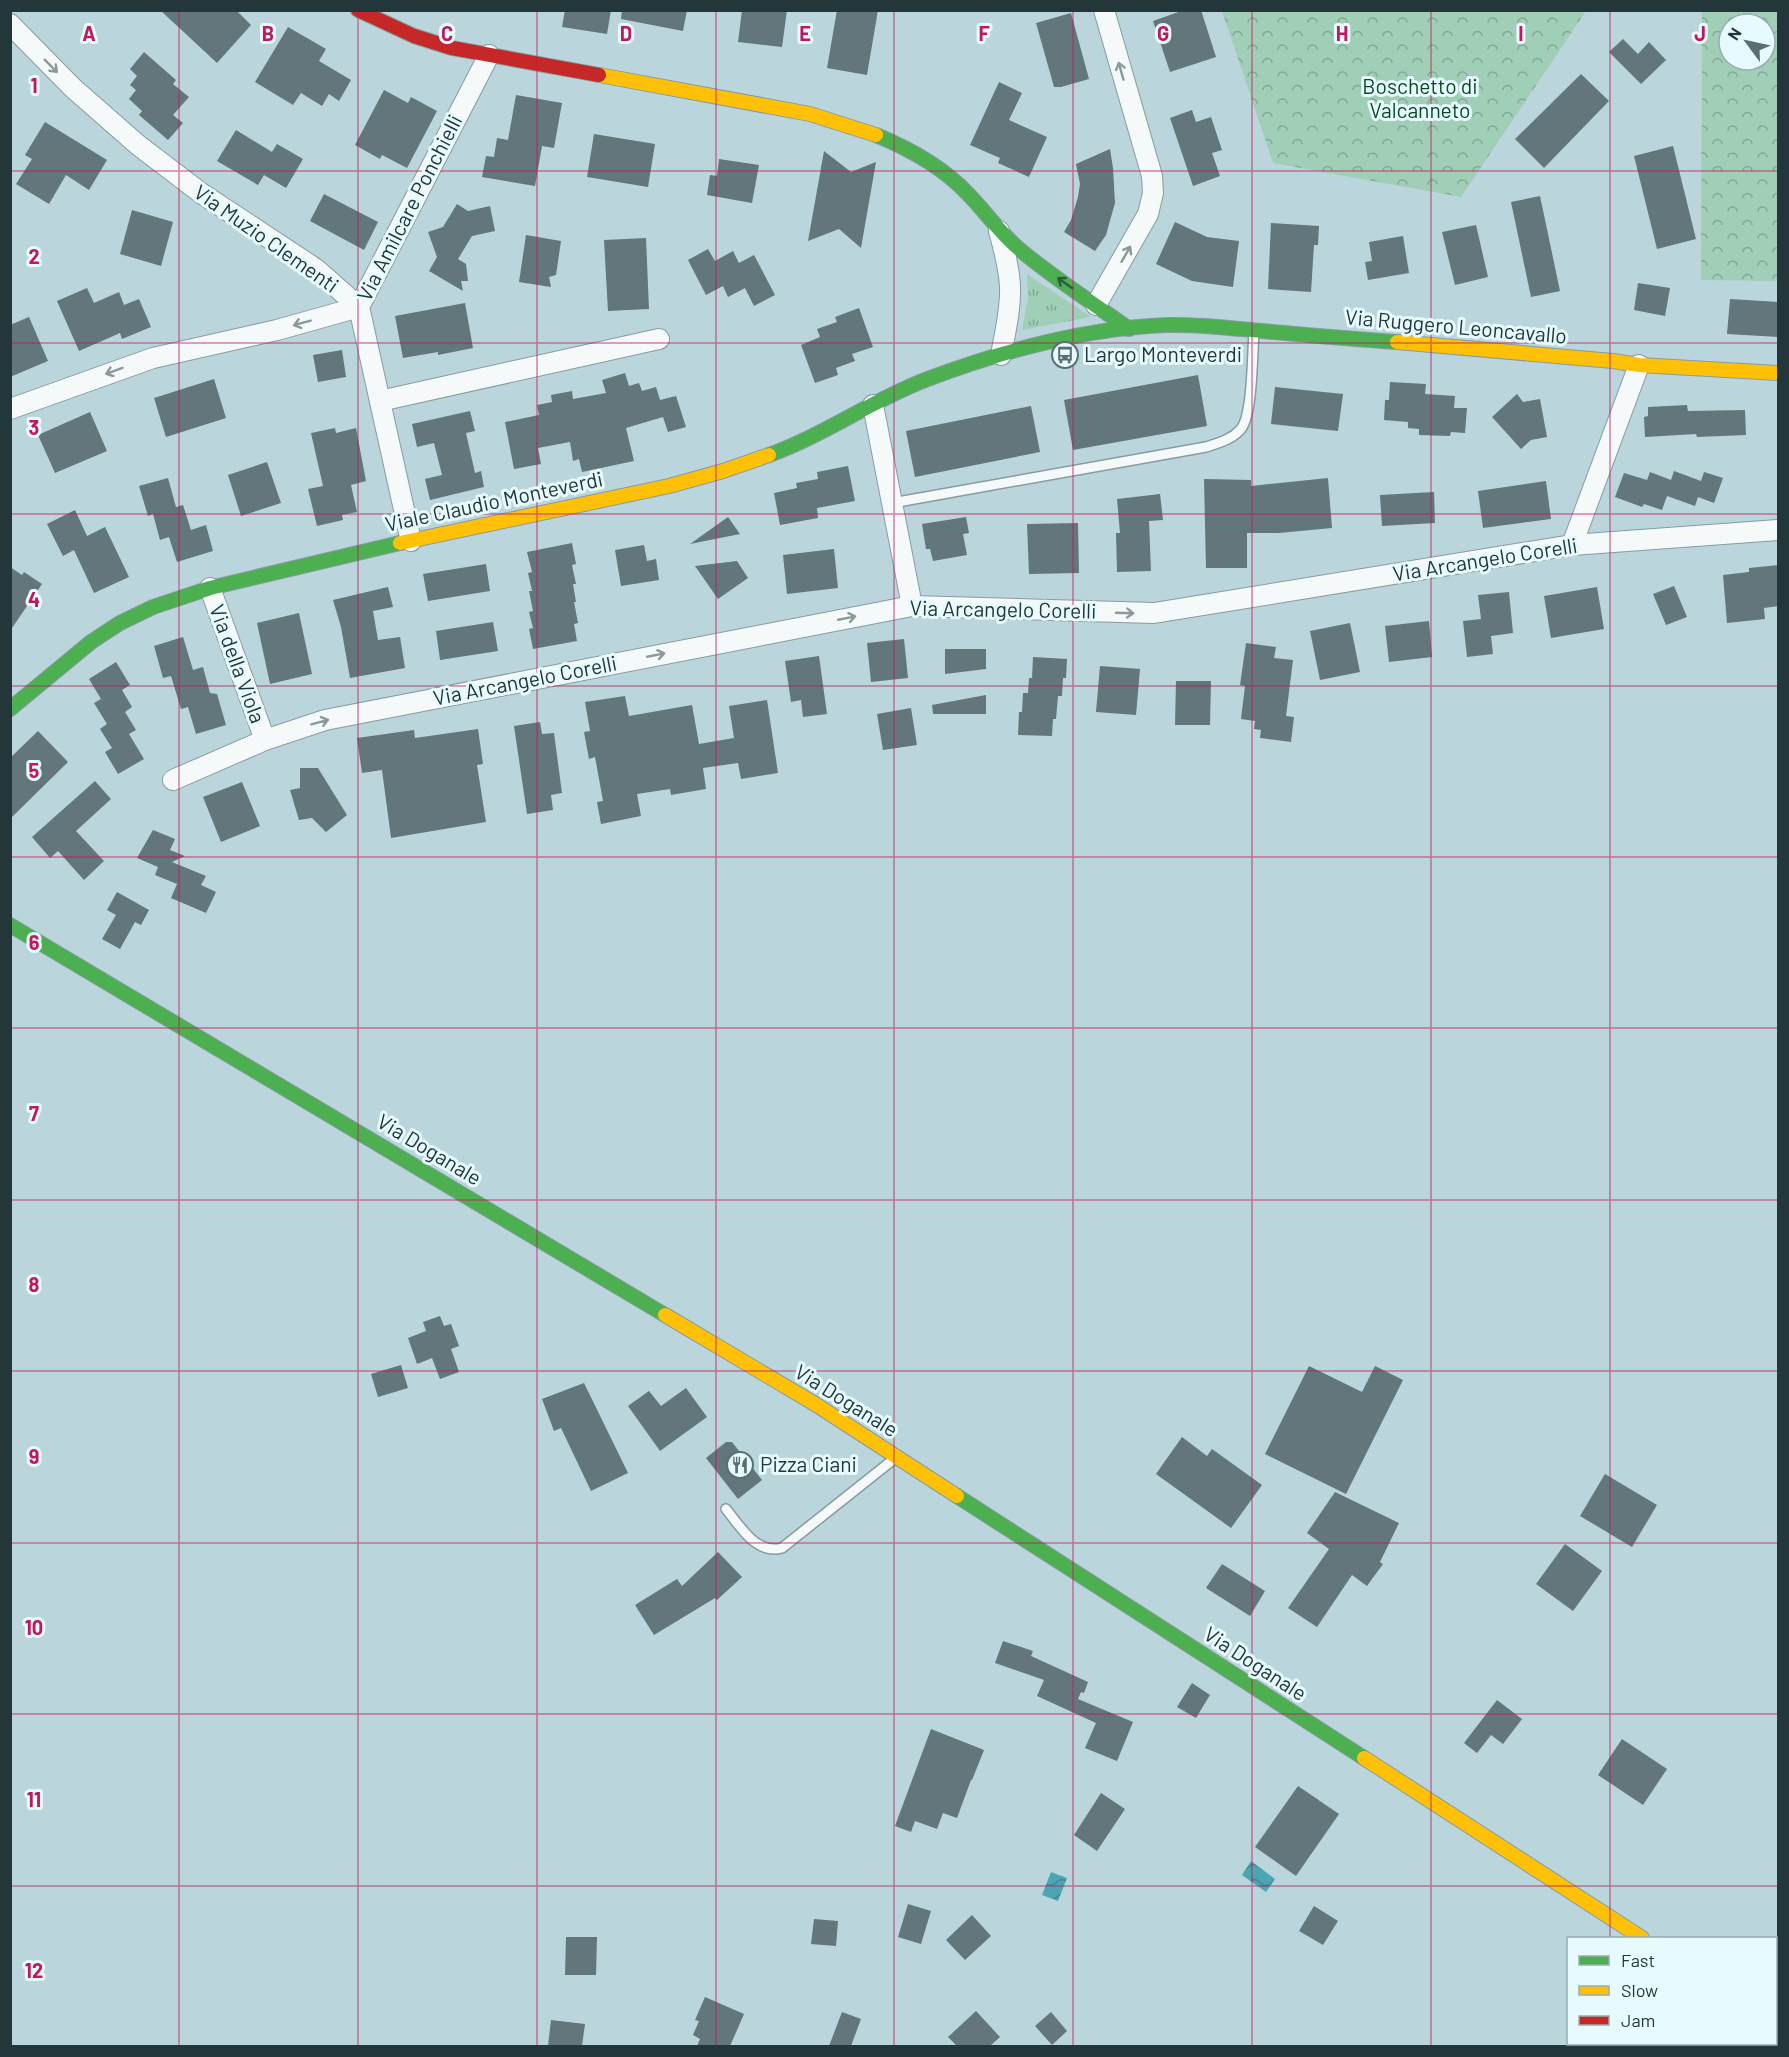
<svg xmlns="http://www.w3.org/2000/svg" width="1789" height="2057" viewBox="0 0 1789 2057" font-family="Barlow,sans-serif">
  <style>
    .grass { fill: url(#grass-tufts) }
    .forest { fill: url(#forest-crowns); fill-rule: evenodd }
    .water { fill: url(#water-waves) }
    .building { fill: #62767b }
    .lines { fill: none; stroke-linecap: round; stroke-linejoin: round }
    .lane-casing { stroke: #869ca1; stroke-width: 12 }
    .street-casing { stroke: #869ca1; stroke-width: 22 }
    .fast-casing { stroke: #869ca1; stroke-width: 16 }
    .slow-casing { stroke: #869ca1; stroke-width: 16 }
    .jam-casing { stroke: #869ca1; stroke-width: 16 }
    .lane { stroke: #f5f9fa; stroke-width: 9 }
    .street { stroke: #f5f9fa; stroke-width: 20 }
    .fast { stroke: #4caf50; stroke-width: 14 }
    .slow { stroke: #ffc107; stroke-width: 14 }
    .jam { stroke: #c62828; stroke-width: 14 }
    .oneway { stroke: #8c989a }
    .oneway2 { stroke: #2f5b41 }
    .grid { fill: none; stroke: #c2185b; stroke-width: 1.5; stroke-opacity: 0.55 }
    .labels { text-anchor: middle; stroke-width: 6; stroke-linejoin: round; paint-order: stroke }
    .park-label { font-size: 21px; fill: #074921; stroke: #e7fafe }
    .street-label { font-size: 21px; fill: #23373b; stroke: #e7fafe }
    .poi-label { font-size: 21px; fill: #23373b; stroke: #e7fafe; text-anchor: start }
    .grid-label { font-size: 20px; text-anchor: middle; font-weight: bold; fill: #c2185b; stroke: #e7fafe; stroke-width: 6; stroke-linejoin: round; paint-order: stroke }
  </style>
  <defs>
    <pattern id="grass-tufts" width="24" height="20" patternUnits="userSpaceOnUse" patternTransform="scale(1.5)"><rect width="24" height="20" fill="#a0ceb7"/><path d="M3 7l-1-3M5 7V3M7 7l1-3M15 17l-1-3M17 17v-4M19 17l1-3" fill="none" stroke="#82a896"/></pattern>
    <pattern id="forest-crowns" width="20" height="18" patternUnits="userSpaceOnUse" patternTransform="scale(1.5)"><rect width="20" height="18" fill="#a0ceb7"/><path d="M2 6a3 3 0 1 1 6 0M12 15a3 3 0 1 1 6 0" fill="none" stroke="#82a896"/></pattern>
    <pattern id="water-waves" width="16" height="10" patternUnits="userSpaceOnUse" patternTransform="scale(1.5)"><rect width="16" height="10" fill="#4ca5b3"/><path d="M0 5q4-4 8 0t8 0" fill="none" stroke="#3f8793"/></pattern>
  </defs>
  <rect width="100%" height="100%" fill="#bad6dc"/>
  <polygon class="grass" points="1027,274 1091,317 1022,330 1028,298"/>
  <g class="forest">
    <polygon points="1222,11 1222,10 1586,11 1461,197 1273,163"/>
    <path d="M1702 11H1778V281L1701 280ZM1729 24H1765V60H1729Z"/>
  </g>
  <g class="water">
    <polygon points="1251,1861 1275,1879 1266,1892 1242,1875"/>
    <polygon points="1051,1872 1067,1878 1058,1901 1042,1895"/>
  </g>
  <g class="building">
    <polygon points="160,10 236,10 251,25 217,63"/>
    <polygon points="565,10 611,10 607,34 562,27"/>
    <polygon points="622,10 687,10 683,31 621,19"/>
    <polygon points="742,10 787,10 782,47 738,42"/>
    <polygon points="837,10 878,10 867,75 827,68"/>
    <polygon points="1184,10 1201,10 1216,57 1170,72 1153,21"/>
    <polygon points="1071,13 1089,79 1061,87 1054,87 1036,23"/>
    <polygon points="288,27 326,49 319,61 351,80 339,101 329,94 322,106 301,93 293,105 255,82"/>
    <polygon points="1623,39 1638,54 1649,42 1666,60 1641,84 1609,52"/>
    <polygon points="144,52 176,80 173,84 189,97 173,115 183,123 168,140 139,115 142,111 129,99 136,90 130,85 137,76 130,69"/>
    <polygon points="1581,74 1609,101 1544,168 1515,139"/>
    <polygon points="999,82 1022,93 1009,120 1047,137 1029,177 998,163 1000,158 970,145"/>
    <polygon points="384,90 408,103 411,97 437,111 407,168 382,155 380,159 355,145"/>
    <polygon points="516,95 562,103 554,148 542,146 535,186 482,177 486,156 494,157 497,138 508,140"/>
    <polygon points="1192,110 1196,122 1211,117 1222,150 1212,153 1220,176 1193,186 1170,118"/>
    <polygon points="45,122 107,160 89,190 66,175 49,204 16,184 32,159 25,155"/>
    <polygon points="236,130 272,152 277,144 303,159 286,188 264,175 258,185 217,161"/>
    <polygon points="594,134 655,144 648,187 587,177"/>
    <polygon points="1673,146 1696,239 1657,249 1634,156"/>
    <polygon points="1110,149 1113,168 1115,203 1106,235 1095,251 1064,232 1071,220 1078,197 1080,184 1076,164"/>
    <polygon points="824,151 851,172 876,162 861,248 839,229 808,241"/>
    <polygon points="719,159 759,165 752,203 707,195 710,175 717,176"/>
    <polygon points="324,194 378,222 364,250 310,221"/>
    <polygon points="1540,196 1560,291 1531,297 1511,202"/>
    <polygon points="457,204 468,211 490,206 495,231 472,236 458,259 466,264 468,281 461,281 463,291 429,271 437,257 428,232 443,227"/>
    <polygon points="132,210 173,222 161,266 120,254"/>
    <polygon points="1175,222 1207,237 1239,241 1233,287 1192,281 1156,264"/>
    <polygon points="1271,223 1319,226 1318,245 1314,245 1311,292 1268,289"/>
    <polygon points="1476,225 1488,277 1455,285 1442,232"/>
    <polygon points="526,235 561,241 556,275 549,277 551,287 519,282"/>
    <polygon points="1403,236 1409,273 1368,280 1365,262 1372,261 1369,242"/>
    <polygon points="646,238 649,309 608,311 604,240"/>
    <polygon points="708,249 715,261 733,251 739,263 754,255 775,295 754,306 745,288 728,297 723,286 706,295 688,260"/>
    <polygon points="1638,283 1670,288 1665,316 1634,310"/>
    <polygon points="87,288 94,303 119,292 124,305 139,299 151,327 122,339 120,333 79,351 57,301"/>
    <polygon points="1730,299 1779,302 1779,337 1727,334"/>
    <polygon points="465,303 473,348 438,355 438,352 403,358 395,316"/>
    <polygon points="859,308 873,347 852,354 855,361 836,368 838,375 815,383 801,345 820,337 817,329 837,322 835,317"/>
    <polygon points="29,317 48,361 10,377 10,325"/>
    <polygon points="342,350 346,377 318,382 313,355"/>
    <polygon points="625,373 629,386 639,383 642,391 656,387 660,400 676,396 686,427 668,432 663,417 626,428 634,461 582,472 579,459 573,461 570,442 538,448 541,464 514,469 505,422 539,415 537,405 552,402 551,395 572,391 573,399 606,393 602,380"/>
    <polygon points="1198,375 1207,426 1073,450 1064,400"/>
    <polygon points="214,379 226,418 166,437 154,398"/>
    <polygon points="1390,382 1426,384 1425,394 1455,396 1454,408 1467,408 1465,433 1451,432 1450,436 1419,435 1419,429 1408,428 1408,422 1384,420 1385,400 1389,400"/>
    <polygon points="1275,387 1343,394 1338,431 1271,424"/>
    <polygon points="1517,394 1523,402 1540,399 1547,437 1531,440 1521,449 1492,417"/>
    <polygon points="1687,405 1688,411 1745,410 1746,435 1697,437 1696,434 1645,437 1644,417 1648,416 1648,407"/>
    <polygon points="1031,406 1040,452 915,477 906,431"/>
    <polygon points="470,411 475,431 466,433 475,473 481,471 484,487 430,500 425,479 442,475 434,443 417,447 412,424"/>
    <polygon points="90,412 107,451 55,473 38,435"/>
    <polygon points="335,428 336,433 356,428 366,481 351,485 357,512 342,515 343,520 317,526 308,489 323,486 311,433"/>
    <polygon points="267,462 281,503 241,516 228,475"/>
    <polygon points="848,466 855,501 817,508 818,518 780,525 774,493 797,488 796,483 818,479 817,472"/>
    <polygon points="1674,471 1701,481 1704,472 1723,478 1714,503 1698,497 1695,506 1667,496 1662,510 1644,504 1642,507 1615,497 1624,473 1647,480 1650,472 1671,480"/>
    <polygon points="168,478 176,507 183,505 191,530 206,525 213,551 177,562 169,537 160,540 153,514 148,516 139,486"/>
    <polygon points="1328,478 1332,528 1279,533 1247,533 1247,568 1206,568 1204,479 1251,480 1251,486"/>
    <polygon points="1546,481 1551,519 1483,528 1478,491"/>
    <polygon points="1434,492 1435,523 1382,526 1380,495"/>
    <polygon points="1160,494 1163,520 1149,521 1151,571 1117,572 1116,533 1120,533 1117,499"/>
    <polygon points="75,510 87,536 105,527 129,577 94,593 74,550 63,556 47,524"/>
    <polygon points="728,517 740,534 690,544"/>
    <polygon points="966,517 969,533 963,534 967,555 933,561 930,549 926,549 922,524"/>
    <polygon points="1078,523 1079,573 1029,574 1027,524"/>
    <polygon points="572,543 576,564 572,565 576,584 573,584 576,602 574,602 578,623 574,624 577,641 533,649 529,629 533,628 529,612 533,611 529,591 532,591 528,573 532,572 527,552"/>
    <polygon points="644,545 647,561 656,559 659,580 621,586 615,550"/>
    <polygon points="834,549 838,588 787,594 783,555"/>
    <polygon points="737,561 748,578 718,599 695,566"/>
    <polygon points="486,564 490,591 428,601 423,574"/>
    <polygon points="1779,565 1779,606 1764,608 1765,619 1727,623 1723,575 1749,572 1749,568"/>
    <polygon points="10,567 22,575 24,572 42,584 10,631"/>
    <polygon points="1674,586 1687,617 1666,625 1653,594"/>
    <polygon points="388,587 393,607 373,611 378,640 400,637 405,668 350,678 341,627 333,600"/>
    <polygon points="1597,587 1604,629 1551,638 1544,596"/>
    <polygon points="1509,592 1513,633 1491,636 1493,654 1467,657 1463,621 1481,619 1478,595"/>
    <polygon points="299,613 312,674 270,684 257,623"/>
    <polygon points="1429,621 1432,657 1389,662 1385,626"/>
    <polygon points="493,622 498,651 440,660 436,631"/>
    <polygon points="1350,623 1360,672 1320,680 1310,631"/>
    <polygon points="183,637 193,670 203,667 210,693 217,694 226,725 196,734 188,707 181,709 171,676 163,678 154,646"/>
    <polygon points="904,639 908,678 871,682 867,643"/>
    <polygon points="1246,643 1276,647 1274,658 1293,660 1286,716 1294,717 1291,742 1260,738 1261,730 1254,729 1255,721 1241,719 1245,686 1240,685"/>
    <polygon points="945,649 986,649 986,669 945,674"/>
    <polygon points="819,656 827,714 803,717 801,700 791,702 785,661"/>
    <polygon points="1033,657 1067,659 1066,678 1063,678 1062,696 1058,696 1056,719 1053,719 1052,736 1018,735 1019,712 1022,712 1023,693 1028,693 1029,678 1032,678"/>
    <polygon points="116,662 130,685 122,690 132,707 125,712 136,730 129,734 144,759 118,774 105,752 112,748 100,729 107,724 94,703 101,699 89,679"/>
    <polygon points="1100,666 1140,669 1136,715 1096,712"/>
    <polygon points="1176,681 1211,681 1210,725 1175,725"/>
    <polygon points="986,695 986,714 933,714 932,705"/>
    <polygon points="625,696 629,716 692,705 699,744 734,738 729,706 767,700 778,773 741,779 738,763 703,768 706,789 671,795 670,789 637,794 641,816 601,824 597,802 603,801 595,757 589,759 584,732 590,731 585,702"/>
    <polygon points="911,708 917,745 883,750 877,714"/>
    <polygon points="540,722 542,734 554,733 562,793 551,795 553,810 527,814 514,726"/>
    <polygon points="478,729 483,764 477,765 486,822 391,838 382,770 362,773 357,738 414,730 415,738"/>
    <polygon points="38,731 68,762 10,819 10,758"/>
    <polygon points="300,768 318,768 347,815 326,832 312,818 299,820 290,790 300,788"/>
    <polygon points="95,781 111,799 76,831 104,861 84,880 58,851 50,858 32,837"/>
    <polygon points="242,782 260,826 221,842 203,797"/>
    <polygon points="153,830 175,839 170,850 185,856 172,862 206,876 201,885 216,892 206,913 171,898 177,884 155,875 158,867 137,858"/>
    <polygon points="117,892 149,910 141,925 135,922 120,949 102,939 116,915 107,910"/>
    <polygon points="440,1316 444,1326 451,1324 459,1346 451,1349 459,1372 440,1379 432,1358 417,1364 408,1338 426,1331 423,1322"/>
    <polygon points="401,1365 408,1388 378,1397 371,1374"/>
    <polygon points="1309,1366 1362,1392 1375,1366 1403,1380 1346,1494 1265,1454"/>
    <polygon points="584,1383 628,1473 591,1491 561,1428 554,1431 542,1399"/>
    <polygon points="686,1388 707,1417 660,1451 628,1406 649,1391 661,1406"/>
    <polygon points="1182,1437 1207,1456 1212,1449 1262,1485 1231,1528 1156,1474"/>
    <polygon points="726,1442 732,1442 762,1480 738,1499 706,1458"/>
    <polygon points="1605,1474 1657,1505 1632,1547 1580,1516"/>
    <polygon points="1335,1492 1399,1523 1380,1562 1383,1564 1367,1586 1352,1575 1317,1627 1288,1608 1329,1549 1307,1533"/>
    <polygon points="1565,1544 1602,1571 1573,1611 1536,1584"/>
    <polygon points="718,1552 742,1577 717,1600 715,1598 654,1635 635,1605 677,1579 682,1586"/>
    <polygon points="1222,1564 1265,1591 1250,1616 1206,1588"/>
    <polygon points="1003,1641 1033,1651 1031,1656 1088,1682 1084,1693 1081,1692 1078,1699 1133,1722 1117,1761 1085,1748 1096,1723 1037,1696 1044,1680 995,1663"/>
    <polygon points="1192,1683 1210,1695 1196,1718 1177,1707"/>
    <polygon points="1497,1700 1522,1719 1503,1744 1491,1735 1477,1753 1464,1743"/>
    <polygon points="931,1729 984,1750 972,1780 971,1780 957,1818 943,1813 937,1829 915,1821 911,1832 895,1826"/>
    <polygon points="1622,1739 1667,1769 1643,1805 1598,1775"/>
    <polygon points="1298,1786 1339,1814 1296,1876 1255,1847"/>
    <polygon points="1101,1793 1125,1809 1097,1851 1074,1835"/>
    <polygon points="908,1904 931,1911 921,1944 898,1937"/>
    <polygon points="1314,1906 1338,1921 1323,1945 1299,1931"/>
    <polygon points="972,1915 991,1936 965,1960 946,1940"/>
    <polygon points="814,1919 838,1921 836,1946 811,1944"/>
    <polygon points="566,1937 597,1937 596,1975 565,1975"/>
    <polygon points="705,1997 744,2014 730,2046 697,2046 700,2039 693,2035 699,2021 695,2020"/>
    <polygon points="976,2011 1000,2037 990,2046 957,2046 948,2037"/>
    <polygon points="842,2012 861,2019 851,2046 829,2046"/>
    <polygon points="1051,2012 1067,2031 1052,2045 1035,2026"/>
    <polygon points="551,2020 585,2024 582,2046 548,2046"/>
  </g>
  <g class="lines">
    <defs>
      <g id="lane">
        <path d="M892 503 1206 447C1218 443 1231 440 1240 430 1253 417 1252 354 1254 333"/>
        <path d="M726 1509C740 1526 756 1555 782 1548L894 1459"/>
      </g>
      <g id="street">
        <polyline points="10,24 73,88 138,145 201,193 316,269 359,307"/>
        <path d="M999 231C1004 249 1009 267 1010 286 1011 309 1005 333 1001 355"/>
        <polyline points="1096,305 1148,214 1153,193 1152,176 1104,10"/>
        <polyline points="380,401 659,339"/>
        <polyline points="873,405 912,606"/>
        <polyline points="10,409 153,358 277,330 359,307"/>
        <polyline points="411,541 359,307 489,55"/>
        <polyline points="1572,545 1639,365"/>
        <polyline points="210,588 265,740"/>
        <polyline points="173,780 265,740 325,720 912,606 1154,613 1572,545 1778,530"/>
      </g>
      <g id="fast">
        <path d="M876 135C910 149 943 167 968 194 985 211 999 232 1018 248 1053 278 1092 302 1129 329"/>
        <path d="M769 455C824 435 871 401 925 380 999 352 1087 328 1167 325 1199 324 1230 328 1262 331 1307 335 1352 339 1397 342"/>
        <polyline points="10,709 91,642 120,623 153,607 210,588 400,543"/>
        <polyline points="10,925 665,1315"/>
        <polyline points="957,1496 1364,1758"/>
      </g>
      <g id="slow">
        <polyline points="599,75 810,114 876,135"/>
        <polyline points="1397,342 1613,361 1639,365 1778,373"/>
        <polyline points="400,543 669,486 723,471 769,455"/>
        <polyline points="665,1315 815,1404 957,1496"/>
        <polyline points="1364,1758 1642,1938"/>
      </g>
      <g id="jam">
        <polyline points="358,10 414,36 452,48 599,75"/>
        <polyline points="1776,2025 1778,2026"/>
      </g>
    </defs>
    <use href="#lane" class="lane-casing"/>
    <use href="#street" class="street-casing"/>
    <use href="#fast" class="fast-casing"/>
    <use href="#slow" class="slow-casing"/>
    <use href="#jam" class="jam-casing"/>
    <use href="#lane" class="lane"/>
    <use href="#street" class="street"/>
    <use href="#fast" class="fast"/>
    <use href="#slow" class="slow"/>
    <use href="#jam" class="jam"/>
  </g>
  <defs><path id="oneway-shaft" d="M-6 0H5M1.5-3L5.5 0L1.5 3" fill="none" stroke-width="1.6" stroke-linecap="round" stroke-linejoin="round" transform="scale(1.5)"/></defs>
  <g class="oneway">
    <use href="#oneway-shaft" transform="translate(51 66) rotate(45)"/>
    <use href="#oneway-shaft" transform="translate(1121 71) rotate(-106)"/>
    <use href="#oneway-shaft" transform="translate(1126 254) rotate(-60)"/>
    <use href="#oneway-shaft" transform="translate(302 323) rotate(165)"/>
    <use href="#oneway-shaft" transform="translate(114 371) rotate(160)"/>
    <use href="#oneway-shaft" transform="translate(1125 613) rotate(2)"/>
    <use href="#oneway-shaft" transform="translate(847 618) rotate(-11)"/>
    <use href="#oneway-shaft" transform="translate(656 655) rotate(-11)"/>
    <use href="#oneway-shaft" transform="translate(320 722) rotate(-15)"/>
  </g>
  <use class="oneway2" href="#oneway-shaft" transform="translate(1065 283) rotate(-145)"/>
  <path class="grid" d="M179 10V2046M358 10V2046M537 10V2046M716 10V2046M894 10V2046M1073 10V2046M1252 10V2046M1431 10V2046M1610 10V1938M10 171H1778M10 343H1778M10 514H1778M10 686H1778M10 857H1778M10 1028H1778M10 1200H1778M10 1371H1778M10 1543H1778M10 1714H1778M10 1886H1778M1610 2044V2046"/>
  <defs>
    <symbol id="bus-ring" viewBox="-11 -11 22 22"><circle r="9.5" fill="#e7fafe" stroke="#586f73" stroke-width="1.5"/><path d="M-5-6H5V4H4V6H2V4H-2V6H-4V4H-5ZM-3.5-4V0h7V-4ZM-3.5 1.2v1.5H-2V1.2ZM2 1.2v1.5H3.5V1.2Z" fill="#586f73"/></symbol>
    <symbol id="restaurant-ring" viewBox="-11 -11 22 22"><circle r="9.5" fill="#e7fafe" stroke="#586f73" stroke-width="1.5"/><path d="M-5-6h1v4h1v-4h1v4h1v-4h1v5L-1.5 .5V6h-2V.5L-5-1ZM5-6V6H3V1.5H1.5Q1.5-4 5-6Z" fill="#586f73"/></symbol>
  </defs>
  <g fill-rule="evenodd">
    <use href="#bus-ring" x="1050" y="340" width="30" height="30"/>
    <use href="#restaurant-ring" x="725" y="1450" width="30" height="30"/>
  </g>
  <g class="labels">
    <g class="park-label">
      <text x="1420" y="94">Boschetto di<tspan x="1420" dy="24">Valcanneto</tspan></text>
    </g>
    <g class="street-label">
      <text transform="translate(410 208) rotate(-63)" y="7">Via Amilcare Ponchielli</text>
      <text transform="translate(266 239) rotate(35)" y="7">Via Muzio Clementi</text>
      <text transform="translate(1456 327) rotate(5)" y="7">Via Ruggero Leoncavallo</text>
      <text transform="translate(494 502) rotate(-12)" y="7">Viale Claudio Monteverdi</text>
      <text transform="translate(1485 560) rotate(-9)" y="7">Via Arcangelo Corelli</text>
      <text transform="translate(1003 610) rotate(1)" y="7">Via Arcangelo Corelli</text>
      <text transform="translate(237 664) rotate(70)" y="7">Via della Viola</text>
      <text transform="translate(525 681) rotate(-11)" y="7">Via Arcangelo Corelli</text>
      <text transform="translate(429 1150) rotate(31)" y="7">Via Doganale</text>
      <text transform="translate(846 1401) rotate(32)" y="7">Via Doganale</text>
      <text transform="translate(1255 1664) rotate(33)" y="7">Via Doganale</text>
    </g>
    <g class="poi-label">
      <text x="1084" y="362">Largo Monteverdi</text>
      <text x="760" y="1472">Pizza Ciani</text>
    </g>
  </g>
  <g class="grid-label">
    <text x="89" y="41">A</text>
    <text x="268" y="41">B</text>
    <text x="447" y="41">C</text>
    <text x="626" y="41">D</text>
    <text x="805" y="41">E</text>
    <text x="984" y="41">F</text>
    <text x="1163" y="41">G</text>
    <text x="1342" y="41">H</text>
    <text x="1521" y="41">I</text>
    <text x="1700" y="41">J</text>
    <text x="34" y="93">1</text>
    <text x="34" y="264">2</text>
    <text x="34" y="435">3</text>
    <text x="34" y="607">4</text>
    <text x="34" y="778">5</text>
    <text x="34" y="950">6</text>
    <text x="34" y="1121">7</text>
    <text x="34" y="1292">8</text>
    <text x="34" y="1464">9</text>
    <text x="34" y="1635">10</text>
    <text x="34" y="1807">11</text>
    <text x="34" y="1978">12</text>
  </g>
  <rect width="1789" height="2057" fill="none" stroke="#23373b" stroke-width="24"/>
  <rect x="1567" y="1937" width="210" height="108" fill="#e7fafe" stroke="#99acb0" stroke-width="1.5"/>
  <rect x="1579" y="1956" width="30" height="9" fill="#4caf50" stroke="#99acb0" stroke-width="1.5"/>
  <text x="1621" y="1967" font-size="18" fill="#23373b">Fast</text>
  <rect x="1579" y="1986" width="30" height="9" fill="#ffc107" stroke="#99acb0" stroke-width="1.5"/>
  <text x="1621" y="1997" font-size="18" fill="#23373b">Slow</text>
  <rect x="1579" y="2016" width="30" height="9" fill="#c62828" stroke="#99acb0" stroke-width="1.5"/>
  <text x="1621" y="2027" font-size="18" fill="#23373b">Jam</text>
  <g transform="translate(1747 42) rotate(303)"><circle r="28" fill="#e7fafe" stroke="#99acb0" stroke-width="1.5"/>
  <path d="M0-4.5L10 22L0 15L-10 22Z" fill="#586f73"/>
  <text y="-9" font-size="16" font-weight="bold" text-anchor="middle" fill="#23373b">N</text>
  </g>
</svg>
